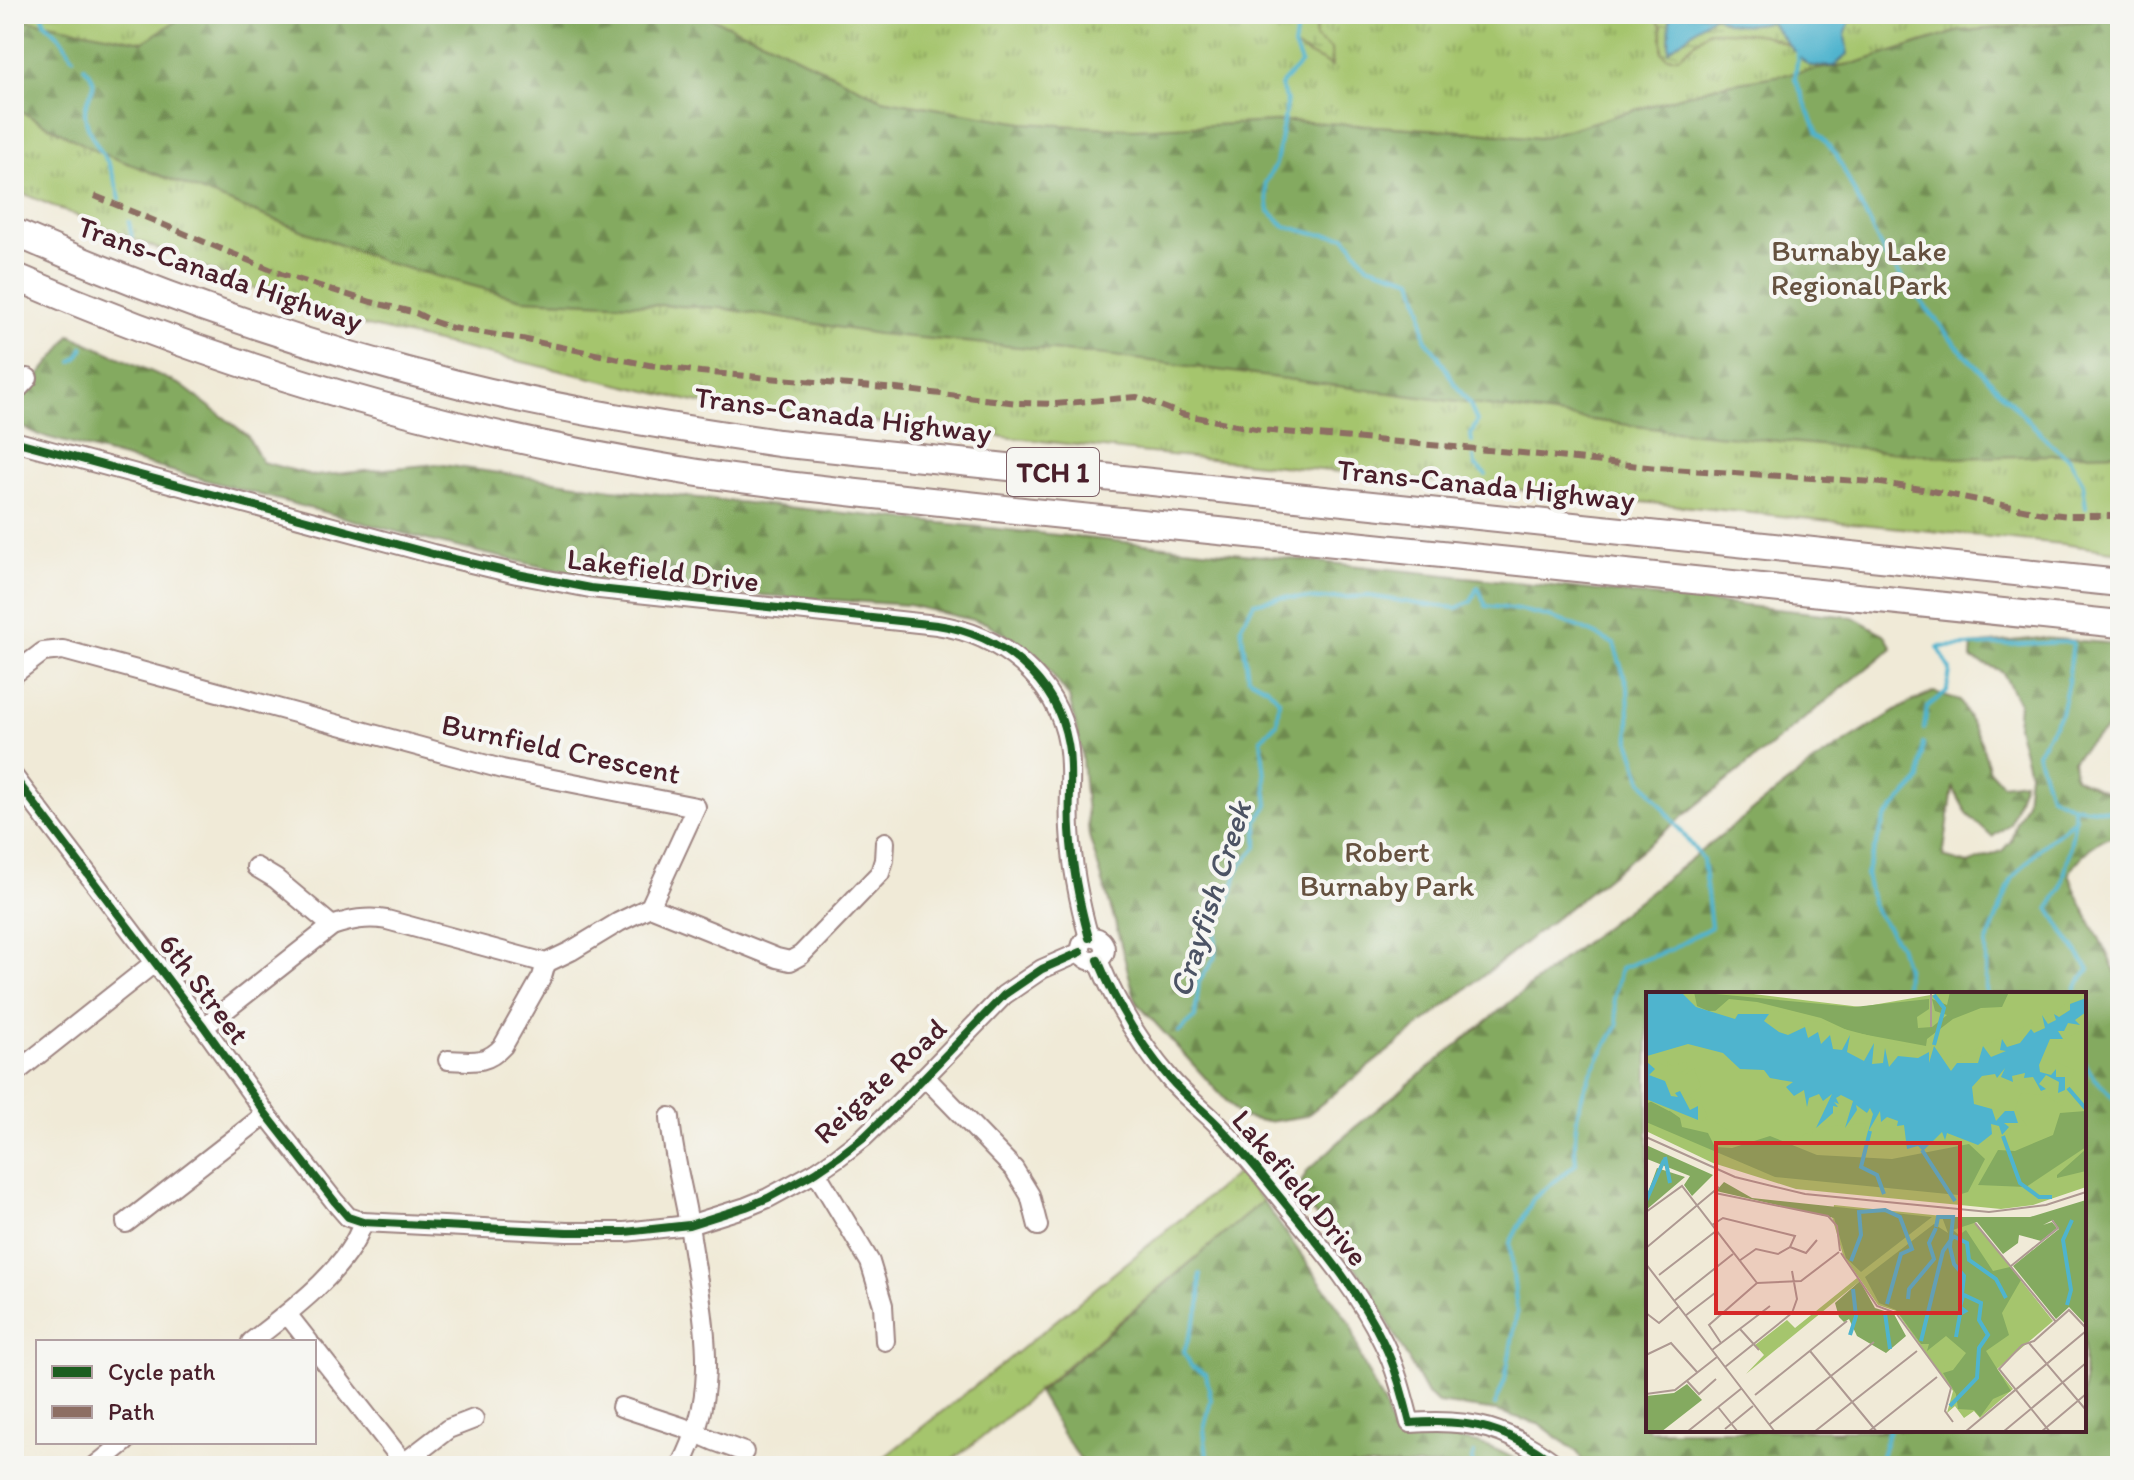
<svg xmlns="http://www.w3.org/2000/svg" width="2134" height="1480" viewBox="0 0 2134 1480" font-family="Itim,sans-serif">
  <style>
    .grass { fill: url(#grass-tufts); stroke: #78724c; stroke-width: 2 }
    .forest { fill: url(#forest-firs); stroke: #676446; stroke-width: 2; fill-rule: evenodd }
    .wetland { fill: url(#wetland-marsh); stroke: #78724c; stroke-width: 2 }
    .water { fill: #4fb4ce; stroke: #4c6a7c; stroke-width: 2 }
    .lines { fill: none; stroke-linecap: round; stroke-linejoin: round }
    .stream { stroke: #4fb4ce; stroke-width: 4 }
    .minor-casing { stroke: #9d8481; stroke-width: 22 }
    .highway-casing { stroke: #9d8481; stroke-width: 30 }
    .minor { stroke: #fff; stroke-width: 18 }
    .highway { stroke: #fff; stroke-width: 26 }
    .quiet { stroke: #8d6e63; stroke-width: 6; stroke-dasharray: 12 6; stroke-linecap: butt }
    .cycleway-casing { stroke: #f6f6f2; stroke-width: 13 }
    .cycleway { stroke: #1b5e20; stroke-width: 8 }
    .labels { text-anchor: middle; stroke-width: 8; stroke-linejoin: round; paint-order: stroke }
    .shield { fill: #f6f6f2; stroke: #7e6067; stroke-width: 2 }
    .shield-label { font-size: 28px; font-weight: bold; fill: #4a1f2b }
    .park-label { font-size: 30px; fill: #65513f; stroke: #f6f6f2 }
    .street-label { font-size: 30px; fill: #4a1f2b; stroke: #f6f6f2 }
    .water-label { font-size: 32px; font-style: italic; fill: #4c5364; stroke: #f6f6f2 }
    .inset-river { fill: none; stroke: #4fb4ce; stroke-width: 4 }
    .inset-road { fill: none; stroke: #ae9992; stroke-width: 2 }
    .view { fill: #d62828; fill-opacity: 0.15; stroke: #d62828; stroke-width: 4 }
    .inset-edge { fill: none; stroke: #4a1f2b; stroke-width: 4 }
  </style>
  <defs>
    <pattern id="grass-tufts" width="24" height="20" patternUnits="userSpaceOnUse" patternTransform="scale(2)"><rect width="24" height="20" fill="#a5c56d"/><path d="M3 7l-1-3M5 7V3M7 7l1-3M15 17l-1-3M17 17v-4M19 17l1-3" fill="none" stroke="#889f5a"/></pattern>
    <pattern id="forest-firs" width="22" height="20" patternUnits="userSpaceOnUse" patternTransform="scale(2)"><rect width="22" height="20" fill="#84aa60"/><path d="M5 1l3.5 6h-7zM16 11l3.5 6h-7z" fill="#6e8a4f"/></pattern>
    <pattern id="wetland-marsh" width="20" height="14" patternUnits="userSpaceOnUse" patternTransform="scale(2)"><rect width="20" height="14" fill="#a5c56d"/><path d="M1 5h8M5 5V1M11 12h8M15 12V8" fill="none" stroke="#889f5a"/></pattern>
  </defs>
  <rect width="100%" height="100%" fill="#f6f6f2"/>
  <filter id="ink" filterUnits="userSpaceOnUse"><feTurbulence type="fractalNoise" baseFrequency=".0125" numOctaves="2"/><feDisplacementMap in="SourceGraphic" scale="16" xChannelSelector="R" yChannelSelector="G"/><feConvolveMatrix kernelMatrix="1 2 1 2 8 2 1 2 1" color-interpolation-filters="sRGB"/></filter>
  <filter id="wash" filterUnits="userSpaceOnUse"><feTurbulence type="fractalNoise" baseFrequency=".006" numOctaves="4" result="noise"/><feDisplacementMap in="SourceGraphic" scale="32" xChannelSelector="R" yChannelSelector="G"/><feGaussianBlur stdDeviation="1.8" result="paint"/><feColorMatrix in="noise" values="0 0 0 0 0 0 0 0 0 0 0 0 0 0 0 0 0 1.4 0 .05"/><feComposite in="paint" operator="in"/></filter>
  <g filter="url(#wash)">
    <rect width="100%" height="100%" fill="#f0ead7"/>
    <g class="grass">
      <polygon points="14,14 2120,14 2120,552 2062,544 1130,451 699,403 320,315 14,190"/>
      <polygon points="1237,1173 1263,1201 985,1435 944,1466 873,1466 1005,1362"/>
    </g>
    <g class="forest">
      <polygon points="187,14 702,14 770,43 882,99 1023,123 1134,129 1292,121 1478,132 1539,138 1720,85 1856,63 1960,31 2120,18 2120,453 1957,458 1673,431 1106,355 878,334 720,308 522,299 387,263 96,151 14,108 14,25 28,20 143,42"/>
      <polygon points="70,335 181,385 247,435 262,462 315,476 436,464 612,489 1853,617 1885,635 1892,648 1599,884 1306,1116 1268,1122 1241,1117 1136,1002 1115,922 1089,836 1081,749 1069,697 1036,653 986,623 908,605 713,592 595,579 431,541 39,435 14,423 14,406 58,353"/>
      <path d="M2041 638 2120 644V719L2089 743 2073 760 2075 777 2120 799V836C2097 835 2081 856 2069 873 2081 912 2107 945 2120 984V1466H1584L1578 1453 1541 1425 1496 1411 1438 1403 1427 1394 1369 1287 1335 1239 1296 1193 1307 1171 1354 1128 1571 953 1817 760 1909 703 1934 692 1960 700 1981 742 1990 771 2002 784 2024 781 2010 824 1992 837 1967 814 1953 788 1943 857 1968 864 2002 851 2011 841 2016 822 2026 802 2029 772 2017 726 2019 703 2002 671 1971 659 1972 645ZM1648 994H2084V1430H1648Z"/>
      <path d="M1263 1201 1351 1325 1362 1361 1384 1406 1395 1439C1452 1439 1475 1433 1526 1466H1085L1062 1433 1038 1392Z"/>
    </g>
    <g class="wetland">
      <polygon points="1299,14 1321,14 1316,22 1315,38 1331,49 1332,66 1294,47"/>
      <polygon points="1652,14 1845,14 1814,55 1764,35 1729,31 1708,31 1678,57 1667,57 1662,52 1662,26"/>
    </g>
    <path class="water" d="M1668 14H1852L1845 36 1848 54 1834 66C1827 66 1815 68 1809 65 1800 61 1778 31 1770 22 1749 25 1731 28 1714 15L1669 50 1670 15Z"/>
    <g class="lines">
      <g class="stream">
        <polyline points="42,14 45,23 60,37 73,57"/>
        <polyline points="1299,14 1294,47 1301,63 1280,86 1287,100 1276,164 1265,183 1269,211 1285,226 1315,234 1345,236 1367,265 1413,279 1422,311 1425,339 1438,355 1454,383 1469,403 1477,421 1471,435 1472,442"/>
        <polyline points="1798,52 1795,79 1818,133 1836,154 1885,256 1956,345 2050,443 2070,460 2083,483 2086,508"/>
        <path d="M84 67C105 87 85 92 85 112 85 130 100 149 108 163 114 175 117 187 120 199"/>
        <polyline points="129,222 132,238"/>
        <polyline points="72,362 79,356 83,347"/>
        <polyline points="1474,457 1475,465 1486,475"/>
        <path d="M1478 587 1486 606C1534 610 1572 621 1614 644L1628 688 1630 743 1642 780 1703 860 1711 927 1670 950 1621 968 1614 999 1618 1025C1589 1074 1570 1104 1576 1164L1533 1199 1510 1243 1517 1312 1505 1380 1495 1405"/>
        <polyline points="1924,729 1927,707 1947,691 1950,670 1938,647 2073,642 2068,682 2061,713 2037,753 2050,795 2072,806 2075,819 2068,858 2061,889 2049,908 2066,936 2089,969 2075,988 2076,994"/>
        <polyline points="2072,806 2120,812"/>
        <polyline points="1905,994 1906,968 1899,945 1873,907 1866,874 1885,818 1920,780 1923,743"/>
        <polyline points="1986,994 1986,945 2012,879 2040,848 2074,820"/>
        <polyline points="1179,1032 1195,1017 1199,982 1215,957 1216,930 1232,893 1238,869 1257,847 1257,821 1268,805 1261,739 1277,723 1279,700 1268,688 1248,677 1241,626 1254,603 1282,597 1318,599 1369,596 1419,604 1456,608 1471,602 1477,588"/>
        <polyline points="2084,1061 2092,1075 2120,1105"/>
        <polyline points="1200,1274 1200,1306 1184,1351 1191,1366 1206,1374 1211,1400 1204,1429 1207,1457 1211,1466"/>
        <polyline points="1474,1466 1472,1460 1474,1454"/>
        <polyline points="1878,1466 1889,1430"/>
      </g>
    </g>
  </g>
  <g filter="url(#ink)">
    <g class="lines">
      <defs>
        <g id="minor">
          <polyline points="14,393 28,378"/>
          <path d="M14 441 433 554 517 574 590 588 937 625C1000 634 1057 679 1068 744 1073 772 1068 801 1070 829 1072 867 1079 902 1089 938"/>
          <path d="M14 674 43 652 63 650 502 769 696 807 650 907 619 922 571 951 546 963 387 920C367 916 350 920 332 926L204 1027"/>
          <polyline points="14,777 204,1027 266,1114 335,1202 348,1217 363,1222 567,1232 625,1232 689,1225 746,1207 768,1198 816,1172 838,1157 864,1137 903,1099 1004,995 1042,969 1081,952"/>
          <polyline points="256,867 276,879 332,926"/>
          <polyline points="650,907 777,958 790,961 801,955 880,873 884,860 885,842"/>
          <circle cx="1093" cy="949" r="12"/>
          <path d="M1098 960C1116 1004 1139 1043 1170 1079 1184 1096 1203 1109 1218 1125 1245 1153 1269 1184 1293 1213 1327 1254 1360 1294 1383 1342 1396 1368 1403 1396 1410 1423 1472 1418 1508 1428 1558 1466"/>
          <path d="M448 1060C472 1061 486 1065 503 1046L542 977 546 963"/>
          <polyline points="14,1074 154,963"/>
          <polyline points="925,1077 1014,1169 1030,1195 1038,1226"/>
          <path d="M670 1117C672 1148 680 1177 686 1208 690 1230 693 1252 697 1275 708 1344 715 1402 681 1466"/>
          <polyline points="816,1172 870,1262 883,1305 885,1341"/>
          <polyline points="126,1223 266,1114"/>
          <polyline points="287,1314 309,1342"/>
          <path d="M251 1342C288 1313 349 1269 363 1222"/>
          <polyline points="314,1348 404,1463"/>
          <polyline points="621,1407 682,1427 714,1441 744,1452"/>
          <polyline points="95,1466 125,1442"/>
          <polyline points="400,1466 448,1429 474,1419"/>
        </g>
        <g id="highway">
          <path d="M14 232C159 296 308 347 461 385 566 411 672 427 778 443L2120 583"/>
          <path d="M14 276C224 368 447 432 674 469 738 480 802 487 866 494 980 507 1095 518 1209 530 1513 561 1816 593 2120 624"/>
        </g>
      </defs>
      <use href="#minor" class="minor-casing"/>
      <use href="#highway" class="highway-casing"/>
      <use href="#minor" class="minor"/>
      <use href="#highway" class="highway"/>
      <polyline class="quiet" points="95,196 281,274 371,302 416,313 432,321 452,328 522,339 649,365 701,372 907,390 1018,403 1054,404 1137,397 1181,414 1261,430 1522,453 1657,468 1873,482 1922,489 2043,513 2070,516 2120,516"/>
      <defs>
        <g id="cycleway">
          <path d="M14 441 433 554 517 574 590 588 937 625C1000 634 1057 679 1068 744 1073 772 1068 801 1070 829 1072 867 1079 902 1089 938"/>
          <polyline points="14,777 204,1027 266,1114 335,1202 348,1217 363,1222 567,1232 625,1232 689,1225 746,1207 768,1198 816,1172 838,1157 864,1137 903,1099 1004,995 1042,969 1081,952"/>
          <path d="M1098 960C1116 1004 1139 1043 1170 1079 1184 1096 1203 1109 1218 1125 1245 1153 1269 1184 1293 1213 1327 1254 1360 1294 1383 1342 1396 1368 1403 1396 1410 1423 1472 1418 1508 1428 1558 1466"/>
        </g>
      </defs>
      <use href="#cycleway" class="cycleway-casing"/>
      <use href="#cycleway" class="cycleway"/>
    </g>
  </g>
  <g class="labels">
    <rect class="shield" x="1007" y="448" width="92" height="48" rx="6"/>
    <g class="shield-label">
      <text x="1053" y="482">TCH 1</text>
    </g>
    <g class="park-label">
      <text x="1859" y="261">Burnaby Lake<tspan x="1859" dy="34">Regional Park</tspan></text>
      <text x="1387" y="862">Robert<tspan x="1387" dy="34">Burnaby Park</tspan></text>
    </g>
    <g class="street-label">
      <text transform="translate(220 274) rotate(19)" y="10">Trans-Canada Highway</text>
      <text transform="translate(843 415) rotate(7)" y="10">Trans-Canada Highway</text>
      <text transform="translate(1486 485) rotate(6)" y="10">Trans-Canada Highway</text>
      <text transform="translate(663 570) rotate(7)" y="10">Lakefield Drive</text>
      <text transform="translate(561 749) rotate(12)" y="10">Burnfield Crescent</text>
      <text transform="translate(204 989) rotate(53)" y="10">6th Street</text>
      <text transform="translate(880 1081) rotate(-43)" y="10">Reigate Road</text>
      <text transform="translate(1300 1188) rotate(50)" y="10">Lakefield Drive</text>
    </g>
    <g class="water-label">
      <text transform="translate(1210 899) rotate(-72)" y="11">Crayfish Creek</text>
    </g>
  </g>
  <g transform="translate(1646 992)">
    <rect width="440" height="440" fill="#f0ead7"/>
    <path d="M0 0H91L215 15 302 0H440V195L387 213 355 217 150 197 67 171 0 139ZM188 213 326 227 407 329 351 377 367 397 334 426 328 419 318 426 309 414 301 421 307 399 250 319 232 313 197 263 186 225ZM211 286 214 289 100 382 118 363 109 353 141 328 149 336Z" fill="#a5c56d"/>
    <path d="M48 0 208 15 283 7V17L271 25 272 36 286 35 301 23 289 19 286 7 301 13 304 0H363L356 15 335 16 307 27 281 47 280 54 205 40 175 26 111 10 83 7 67 21 51 14ZM8 108 34 126 36 135 62 141 69 155 86 156 124 144 171 163 246 167 323 152 339 167 322 200 312 203 129 185 0 130V112ZM440 119V155L380 195 332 193 352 158 369 159 407 143 414 121ZM0 153 67 183 46 204 38 193 44 184 1 167ZM440 157V179L411 186V183ZM11 176 39 185 0 218V206ZM78 190 106 206 286 225 215 280 200 266 188 226 70 199ZM440 208V333L423 315 410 327 367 274 413 237 407 228 397 233 406 230 411 236 395 249 373 243 372 251 357 262 331 230 307 238 313 243 320 238 347 279 364 275 375 288 356 321 363 343 340 359 365 399 347 407 334 425 328 418 312 417 310 402 297 381 307 378 320 361 300 344 281 359 283 352H275L250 318 233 311 219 285 288 232 302 241 296 225H384ZM214 289 229 316 248 322 260 344 240 361 211 344 203 327 198 330 193 325 189 311ZM41 392 56 408 15 440H0V404L28 401Z" fill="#84aa60"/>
    <path d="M436 0H440V11L405 35 294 96 439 19 436 38 408 53V69L428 78 416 114 400 103 375 101 369 117 381 134 365 133 364 142 357 144 351 137 346 144 342 136 57 19 126 18 285 60 284 72 302 79 290 61 313 65 406 22ZM0 29 343 141V147L322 151 296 141 277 158H261L255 138 229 132 221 143 222 159 217 147 220 131 167 136 166 144 160 141 154 146 103 138 88 142 63 126 54 131 62 124 55 112 42 104 55 95 48 76 39 83 34 81 42 76 40 70 25 74 22 69 21 75 8 68 9 78 3 82 19 88 26 103 35 99 42 114 51 112 52 129 33 123 29 114 23 119 0 107Z" fill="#a5c56d"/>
    <path d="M300 345 318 360 299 374 285 357Z" fill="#a5c56d"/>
    <path d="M0 0H35L50 15 89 27 92 22H123L118 29 133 40 142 43 159 35 162 46 172 40 175 52 184 43 187 57 196 58 204 43 201 60 218 69 228 51 226 72 237 71 239 56 243 75 252 64 272 66 283 60V71L288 54 305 79 311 71H332L337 54 345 65 360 59 354 58 356 47 361 55 374 51 385 37 388 41 399 36 396 23 402 32 410 28 408 22 413 25 424 18V12L440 6V20L429 28 434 33 422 31 418 39H412L417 47H404L393 73 394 80 405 83 410 77V85H419V98L412 101 413 90 400 83 393 92 400 97 395 99 387 85 378 86 379 81 366 84 367 90 355 85 359 76 351 86 349 82 336 84 326 95 328 112 346 117 350 129 359 119H368L372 131H358L363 135 356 143 353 134 345 132 346 142 332 153 301 141 299 148 296 140 277 159 272 154 261 157 258 133 251 134 252 129 241 125 235 130 234 119 222 140 227 122 224 116 221 121 210 113 211 118 199 136 207 109 195 103 190 106 193 112 188 110 192 115 187 114V121L170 136 186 102 177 109 173 102 163 106 161 115 158 98 148 104 140 95 147 90 124 86 118 78 94 77 77 61 42 52 1 64ZM1 70 9 77 3 83 19 89 25 104 32 105 29 101 34 99 44 118 52 114V128L0 107Z" fill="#4fb4ce"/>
    <path class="inset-river" d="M288 53 298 16 288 3M422 96 440 117M224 139 215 175 231 183 238 202M357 144 374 191 393 205H406M276 158 309 209M19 165 24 191M0 209 18 168M290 235 292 225H307L304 255 308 272 318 284 316 302 335 311 333 328 342 343 333 356 331 386 304 414M307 244 321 251 323 268 350 287 360 306M205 269 215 243 213 220 239 218 254 225 266 257 255 262 241 312M262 307 263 297 288 267 283 251 290 236M421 313 425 298 417 248 426 228M239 321 244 357M204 343 210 324 207 297M310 345 314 322 319 319 314 315 317 304M275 349 297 259 307 245"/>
    <path class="inset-road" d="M285 0V35M0 145 89 185 159 202 343 220 400 213 440 200M69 201 182 224 191 234 194 259M0 220 36 194 111 291M329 231 410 330M66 233 77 226 149 244 144 255 132 262 110 257 93 269M144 255 160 261 171 248M0 256 73 195M195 261 231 314 250 321 305 396 299 419 307 430M0 272 129 440M365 274 412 236 406 228M13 283 70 239M111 291 155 289 193 260M28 309 87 262M0 321 13 331 32 315M39 324 69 301M94 337 113 358M75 351 63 333 111 291M383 351 440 418M66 358 124 314M164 359 231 440M0 363 25 351 51 380M79 375 146 321 151 307 146 279M41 389 53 402 70 387M0 402 29 398 71 365M109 403 201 329M72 415 92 440M124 432 228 350M79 437 107 414M41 440 96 396M168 440 271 359M222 440 291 385M319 440 440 339M357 440 440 371M395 440 440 402M404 440 353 377 376 353 388 349 423 318 440 336"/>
    <path class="view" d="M70 151H314V321H70Z"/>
    <rect width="440" height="440" class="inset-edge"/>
  </g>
  <rect width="2134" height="1480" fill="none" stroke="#f6f6f2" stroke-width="48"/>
  <rect x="36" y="1340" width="280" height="104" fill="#f6f6f2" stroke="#b1a0a2" stroke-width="2"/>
  <rect x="52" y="1366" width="40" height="12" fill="#1b5e20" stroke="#b1a0a2" stroke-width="2"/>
  <text x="108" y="1380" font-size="24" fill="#4a1f2b">Cycle path</text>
  <rect x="52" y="1406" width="40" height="12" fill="#8d6e63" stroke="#b1a0a2" stroke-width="2"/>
  <text x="108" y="1420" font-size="24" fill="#4a1f2b">Path</text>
</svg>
